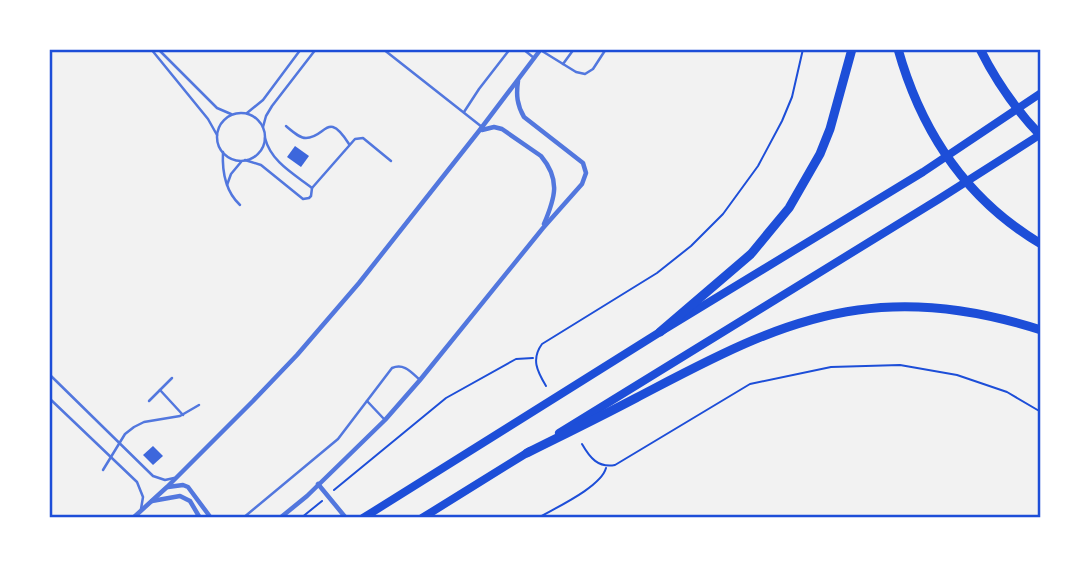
<svg xmlns="http://www.w3.org/2000/svg" width="1090" height="567" viewBox="0 0 1090 567" font-family="'Space Grotesk',sans-serif">
  <style>
    .building { fill: #3d67dc }
    .lines { fill: none; stroke-linecap: round; stroke-linejoin: round }
    .path { stroke: #1d4ed8; stroke-width: 2 }
    .service { stroke: #5277de; stroke-width: 2.5 }
    .minor { stroke: #5277de; stroke-width: 4.5 }
    .trunk { stroke: #1d4ed8; stroke-width: 8 }
    .motorway { stroke: #1d4ed8; stroke-width: 9 }
    .neatline { fill: none; stroke: #1d4ed8; stroke-width: 2.5 }
  </style>
  <rect width="100%" height="100%" fill="#f2f2f2"/>
  <g class="building">
    <polygon points="295,146 309,156 301,167 287,157"/>
    <polygon points="153,446 163,456 153,465 143,455"/>
  </g>
  <g class="lines">
    <g class="path">
      <path d="M546 386C537 371 531 359 542 344L657 273 691 246 723 214 758 166 782 121 792 97 803 49"/>
      <path d="M582 444C590 458 598 468 615 465L750 384 831 367 900 365 957 375 1007 392 1041 412"/>
      <polyline points="334,490 446,398 516,359 533,358"/>
      <polyline points="301,518 322,501"/>
      <path d="M538 518C555 508 601 487 606 468"/>
    </g>
    <g class="service">
      <polyline points="151,49 208,119 217,135"/>
      <polyline points="158,49 217,108 231,114"/>
      <polyline points="383,49 482,127"/>
      <polyline points="523,49 534,58"/>
      <polyline points="542,51 576,72 585,74 593,69 606,49"/>
      <polyline points="563,64 574,49"/>
      <polyline points="464,112 479,89 510,49"/>
      <polyline points="247,113 263,100 301,49"/>
      <circle cx="241" cy="137" r="24"/>
      <path d="M286 126C292 131 299 138 306 138 326 138 327 109 349 144"/>
      <polyline points="263,127 266,116 272,106 316,49"/>
      <path d="M223 152C222 171 225 191 240 205"/>
      <path d="M245 160 261 165 303 199 309 198 311 196 312 188C294 174 271 162 265 138"/>
      <polyline points="227,185 231,174 241,162"/>
      <polyline points="312,188 355,139 363,138 391,161"/>
      <polyline points="49,374 153,476 165,480 174,478"/>
      <polyline points="160,390 183,415"/>
      <polyline points="49,398 137,482 143,497 141,509"/>
      <polyline points="149,401 172,378"/>
      <polyline points="367,401 384,419"/>
      <polyline points="103,470 125,434 134,427 144,422 180,416 199,405"/>
      <path d="M243 518 338 439 392 368C404 363 411 372 419 379"/>
    </g>
    <g class="minor">
      <path d="M482 130 494 127 502 129 541 156C561 180 555 198 544 224"/>
      <polyline points="318,484 346,518"/>
      <polyline points="168,487 183,485 188,487 211,518"/>
      <polyline points="152,501 180,496 190,501 200,518"/>
      <polyline points="133,518 167,487 253,401 297,355 359,283 479,131 541,49"/>
      <path d="M280 518 307 496 385 420 420 380 543 228 582 184 586 173 583 163 524 117C517 105 516 95 518 81"/>
    </g>
    <g class="trunk">
      <polyline points="559,433 939,199 1041,134"/>
      <polyline points="363,518 660,332 923,172 1041,93"/>
      <polyline points="422,518 530,451"/>
    </g>
    <g class="motorway">
      <path d="M898 49C921 131 967 200 1041 244"/>
      <path d="M980 49C996 81 1016 110 1041 136"/>
      <polyline points="660,332 751,254 789,208 820,154 830,129 852,49"/>
      <path d="M527 453C563 435 600 417 636 398 707 361 778 321 858 310 920 301 982 311 1041 330"/>
    </g>
  </g>
  <rect width="1090" height="567" fill="none" stroke="#ffffff" stroke-width="102"/>
  <rect x="51" y="51" width="988" height="465" class="neatline"/>
</svg>
